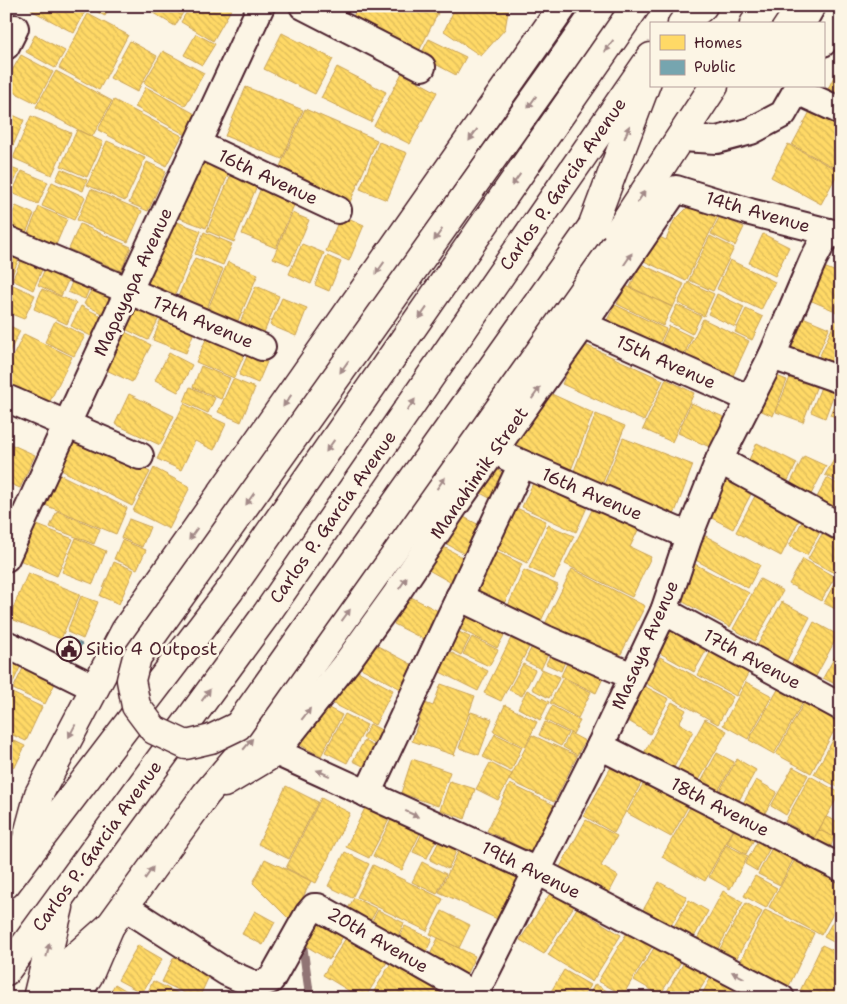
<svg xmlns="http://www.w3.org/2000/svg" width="847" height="1004" viewBox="0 0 847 1004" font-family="'Shantell Sans',sans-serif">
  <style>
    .homes { fill: url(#homes-back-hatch); stroke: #c9a154 }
    .public { fill: url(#public-back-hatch); stroke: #697d87 }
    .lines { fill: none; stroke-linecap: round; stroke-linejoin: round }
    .stream { stroke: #917474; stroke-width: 9 }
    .minor-casing { stroke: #4a1f2b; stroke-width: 30 }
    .secondary-casing { stroke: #4a1f2b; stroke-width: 31 }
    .primary-casing { stroke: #4a1f2b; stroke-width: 31 }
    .minor { stroke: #fcf5e5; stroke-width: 26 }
    .secondary { stroke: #fcf5e5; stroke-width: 28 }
    .primary { stroke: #fcf5e5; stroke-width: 28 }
    .primary-bridge-casing { stroke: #4a1f2b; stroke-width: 31; stroke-linecap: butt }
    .primary-bridge { stroke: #fcf5e5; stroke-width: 28 }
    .oneway { fill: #a38a88 }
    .labels { text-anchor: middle; stroke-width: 5; stroke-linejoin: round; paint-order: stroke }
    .street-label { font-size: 18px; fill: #4a1f2b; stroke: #fcf5e5 }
    .poi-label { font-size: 18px; fill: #4a1f2b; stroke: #fcf5e5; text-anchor: start }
  </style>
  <defs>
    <pattern id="homes-back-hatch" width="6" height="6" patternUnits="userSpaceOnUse" patternTransform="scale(1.25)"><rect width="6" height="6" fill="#ffd966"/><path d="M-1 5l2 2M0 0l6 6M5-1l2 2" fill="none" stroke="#dcba59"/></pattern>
    <pattern id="public-back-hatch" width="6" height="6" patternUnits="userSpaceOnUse" patternTransform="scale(1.25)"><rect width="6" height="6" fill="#76a5af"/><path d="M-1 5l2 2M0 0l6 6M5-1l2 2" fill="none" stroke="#63868f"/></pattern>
  </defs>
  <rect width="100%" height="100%" fill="#fcf5e5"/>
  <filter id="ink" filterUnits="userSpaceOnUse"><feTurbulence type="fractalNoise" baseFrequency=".02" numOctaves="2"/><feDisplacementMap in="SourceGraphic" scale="10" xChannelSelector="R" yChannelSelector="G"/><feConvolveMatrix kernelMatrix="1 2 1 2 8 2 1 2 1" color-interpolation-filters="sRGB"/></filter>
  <g filter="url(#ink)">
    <g class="homes">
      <polygon points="33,6 79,6 86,10 74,33 31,10"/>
      <polygon points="86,6 110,6 105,16"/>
      <polygon points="150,6 187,6 175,26 148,10"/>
      <polygon points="190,6 233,6 213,41 181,22"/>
      <polygon points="358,6 425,6 438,13 418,53 352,19"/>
      <polygon points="456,6 509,6 505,29 481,56 444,31"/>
      <polygon points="88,14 128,35 99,90 59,68"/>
      <polygon points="282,33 333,59 315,94 264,69"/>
      <polygon points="196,34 215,44 202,65 184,55"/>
      <polygon points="35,35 65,51 55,68 26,52"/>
      <polygon points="429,39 466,57 456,75 420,56"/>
      <polygon points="130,41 157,56 137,92 110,78"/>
      <polygon points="163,51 204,73 185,106 144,83"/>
      <polygon points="21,55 53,72 36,103 6,88 6,81"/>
      <polygon points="840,64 841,64 841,95 828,89"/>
      <polygon points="337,67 386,92 371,122 321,98"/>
      <polygon points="56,71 112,101 92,137 36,107"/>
      <polygon points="402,73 437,92 410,144 374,126"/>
      <polygon points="146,87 197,115 186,135 135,107"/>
      <polygon points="246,87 303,110 282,159 225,136"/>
      <polygon points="114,100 182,136 166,166 98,130"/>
      <polygon points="813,106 841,121 841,171 792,145"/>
      <polygon points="305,109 377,140 350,202 278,171"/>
      <polygon points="6,112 24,120 7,160 6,159"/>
      <polygon points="31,116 71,133 52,175 13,158"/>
      <polygon points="77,130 103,142 87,177 61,166"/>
      <polygon points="107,141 145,158 125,201 87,185"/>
      <polygon points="379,142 407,153 387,200 360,189"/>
      <polygon points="788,144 839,171 821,204 771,177"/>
      <polygon points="202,158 230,170 206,228 177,217"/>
      <polygon points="147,162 166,171 148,211 129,203"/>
      <polygon points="6,166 19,171 6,200"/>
      <polygon points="61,169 87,180 83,191 56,180"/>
      <polygon points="22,171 48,182 38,204 12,193"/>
      <polygon points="232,172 258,183 234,242 207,231"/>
      <polygon points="52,182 85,197 74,220 42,206"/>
      <polygon points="263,183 297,198 276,248 242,234"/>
      <polygon points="91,189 142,211 128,242 77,220"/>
      <polygon points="692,203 718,216 686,281 642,260 655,235 666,240 674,221"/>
      <polygon points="6,204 12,206 6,220"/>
      <polygon points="16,206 34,214 25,235 6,227"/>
      <polygon points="39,207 67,219 55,247 27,235"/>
      <polygon points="292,213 309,220 290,265 273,258"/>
      <polygon points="341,215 364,225 349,261 326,251"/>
      <polygon points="720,216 744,227 735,246 711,234"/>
      <polygon points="172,220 201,231 175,295 146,283"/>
      <polygon points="80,224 131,247 121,271 69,249"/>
      <polygon points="204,232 232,244 223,265 195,254"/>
      <polygon points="763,234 789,247 775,276 749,263"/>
      <polygon points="710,236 734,248 713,291 689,280"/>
      <polygon points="302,244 324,253 311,284 289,274"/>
      <polygon points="9,251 20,256 6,289 6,258"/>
      <polygon points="23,256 44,265 33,290 12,280"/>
      <polygon points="327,256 341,262 329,291 315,285"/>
      <polygon points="195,258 223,269 206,310 177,299"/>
      <polygon points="730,260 775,282 761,310 717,289"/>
      <polygon points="228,262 258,274 237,323 207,311"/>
      <polygon points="47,264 71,274 61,296 38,285"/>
      <polygon points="641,264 684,284 673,307 630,287"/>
      <polygon points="819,265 841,274 841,292 833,310 805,298"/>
      <polygon points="74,277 91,284 85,299 68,292"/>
      <polygon points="688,282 714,294 704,316 678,303"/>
      <polygon points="13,285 35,295 24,319 6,312 6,302"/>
      <polygon points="256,286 279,296 263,335 239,325"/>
      <polygon points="626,286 672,307 663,326 617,304"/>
      <polygon points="93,287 112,296 103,314 84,304"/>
      <polygon points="42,289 76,303 67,324 34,309"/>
      <polygon points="717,294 744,307 735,327 708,314"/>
      <polygon points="841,296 841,314 834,311"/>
      <polygon points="282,298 307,308 296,336 270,325"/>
      <polygon points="137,302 161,314 148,340 125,329"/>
      <polygon points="615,305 666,329 658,346 606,322"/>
      <polygon points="677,305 701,316 692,334 669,322"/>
      <polygon points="81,306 103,317 93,337 71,326"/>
      <polygon points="746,309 763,317 752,340 735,332"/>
      <polygon points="798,315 829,328 814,363 783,350"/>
      <polygon points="162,316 195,329 186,353 153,340"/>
      <polygon points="837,317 841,319 841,370 818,360"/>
      <polygon points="703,319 749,341 731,380 684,358"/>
      <polygon points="55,321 85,336 74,356 45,342"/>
      <polygon points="6,324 20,331 6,359"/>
      <polygon points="669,326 692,337 683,357 660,346"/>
      <polygon points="121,330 151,345 132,382 102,368"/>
      <polygon points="24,334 72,357 47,407 6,386 6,370"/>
      <polygon points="207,337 245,353 234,378 196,362"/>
      <polygon points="581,343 663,380 644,421 562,384"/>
      <polygon points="169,353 192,365 178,392 155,380"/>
      <polygon points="248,354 267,362 258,383 239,375"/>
      <polygon points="201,366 230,378 221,399 193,387"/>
      <polygon points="793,370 819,380 803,422 776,412"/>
      <polygon points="769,373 787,380 773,416 755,408"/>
      <polygon points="233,379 255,388 241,422 218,412"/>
      <polygon points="666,379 694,393 672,442 643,429"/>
      <polygon points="823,382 836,388 825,418 811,412"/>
      <polygon points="190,387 215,398 208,413 184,402"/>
      <polygon points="840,389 841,389 841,419 830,415"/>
      <polygon points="545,391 593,413 569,475 510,450"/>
      <polygon points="129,394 174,416 160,445 115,424"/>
      <polygon points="691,403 726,418 712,448 678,433"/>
      <polygon points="184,404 226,424 214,450 195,441 181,470 157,459"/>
      <polygon points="596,414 625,426 601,487 572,476"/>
      <polygon points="78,436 150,472 132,506 61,470"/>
      <polygon points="623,438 693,465 674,515 603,487"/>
      <polygon points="6,442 35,455 20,488 6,482"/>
      <polygon points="757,443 797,463 784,488 745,468"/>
      <polygon points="804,456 826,466 808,500 787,490"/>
      <polygon points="835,458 841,460 841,483 825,475"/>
      <polygon points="486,464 511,477 497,502 473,489"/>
      <polygon points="154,468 190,487 169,529 133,511"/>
      <polygon points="55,472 127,508 116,534 40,503"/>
      <polygon points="719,475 752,492 733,529 700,512"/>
      <polygon points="827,478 841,486 841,522 812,507"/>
      <polygon points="534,481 588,505 576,532 522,507"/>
      <polygon points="755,496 800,518 781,556 736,532"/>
      <polygon points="594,506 639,528 630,547 651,557 632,597 565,564"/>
      <polygon points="514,507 546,521 527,563 495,548"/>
      <polygon points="57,511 100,529 94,544 50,527"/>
      <polygon points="460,515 485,528 470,557 445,543"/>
      <polygon points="129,519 150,527 142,547 121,538"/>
      <polygon points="803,520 821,530 807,555 789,546"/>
      <polygon points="32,523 73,539 57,576 17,559"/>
      <polygon points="548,525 574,536 554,579 529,568"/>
      <polygon points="700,533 760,565 748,588 688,556"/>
      <polygon points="822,534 841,544 841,566 836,574 808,559"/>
      <polygon points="76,538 106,551 93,584 62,572"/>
      <polygon points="122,540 146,550 137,569 114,559"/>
      <polygon points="438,544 470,561 457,586 425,568"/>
      <polygon points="494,551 522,564 503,606 475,593"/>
      <polygon points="803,559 835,577 821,601 789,584"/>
      <polygon points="114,562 134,570 119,604 100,596"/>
      <polygon points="691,562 749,593 730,627 672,596"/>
      <polygon points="572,569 645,606 618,660 545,624"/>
      <polygon points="524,570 558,585 540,623 507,608"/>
      <polygon points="841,571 841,612 824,603"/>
      <polygon points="28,573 80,594 61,639 9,618"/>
      <polygon points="760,579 783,591 755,641 733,629"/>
      <polygon points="81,596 98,602 83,639 67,632"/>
      <polygon points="409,596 444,614 429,642 394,624"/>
      <polygon points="782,602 810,617 786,662 757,646"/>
      <polygon points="469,611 507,630 497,648 460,629"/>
      <polygon points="675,622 711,642 694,672 658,652"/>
      <polygon points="814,622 838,635 815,678 791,665"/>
      <polygon points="457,631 470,637 461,655 448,648"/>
      <polygon points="513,634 531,643 501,701 484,693"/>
      <polygon points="472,637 498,650 489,666 463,654"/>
      <polygon points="534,642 550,650 541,669 525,661"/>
      <polygon points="374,644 413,665 401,689 361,668"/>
      <polygon points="714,645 752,666 736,696 698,675"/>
      <polygon points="841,646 841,687 823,678"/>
      <polygon points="6,650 24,659 6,697"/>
      <polygon points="450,652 488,671 478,691 440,672"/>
      <polygon points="552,652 566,659 561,671 546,664"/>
      <polygon points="660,657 733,697 718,724 645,683"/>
      <polygon points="569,659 604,676 596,693 561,676"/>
      <polygon points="26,662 58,677 45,704 13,689"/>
      <polygon points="523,664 535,670 522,696 509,690"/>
      <polygon points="350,667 393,690 375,725 332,703"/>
      <polygon points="542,669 560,677 549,698 532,689"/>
      <polygon points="563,678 591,692 578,718 550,703"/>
      <polygon points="746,682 772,696 748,739 723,725"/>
      <polygon points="441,684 475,696 454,755 412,741 425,703 433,706"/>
      <polygon points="644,686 669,699 650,734 625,719"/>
      <polygon points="780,686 804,700 774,754 749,740"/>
      <polygon points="527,690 549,702 540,720 518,708"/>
      <polygon points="12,693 42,707 26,741 6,732 6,705"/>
      <polygon points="805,701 840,720 811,773 776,754"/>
      <polygon points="317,702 342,715 321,756 296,743"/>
      <polygon points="672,702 686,710 679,723 693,731 672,771 643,755"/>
      <polygon points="505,705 537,722 525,747 493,731"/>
      <polygon points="552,706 580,721 573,734 545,720"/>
      <polygon points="471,712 492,719 479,755 459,748"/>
      <polygon points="345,714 367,725 347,763 325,752"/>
      <polygon points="705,719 727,731 698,782 677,770"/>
      <polygon points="545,722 568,733 561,746 539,735"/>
      <polygon points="370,724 389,734 381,748 363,738"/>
      <polygon points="841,726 841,789 814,774"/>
      <polygon points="570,733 585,741 577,755 563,747"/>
      <polygon points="495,734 522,747 511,771 483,757"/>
      <polygon points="532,735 577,756 554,802 509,780"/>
      <polygon points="6,737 25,746 15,767 6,763"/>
      <polygon points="364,741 381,750 371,770 353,761"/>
      <polygon points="717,753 734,762 717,793 700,784"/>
      <polygon points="412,759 450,772 438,806 401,793"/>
      <polygon points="737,759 756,770 737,804 718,794"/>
      <polygon points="614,762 644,778 614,833 584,816"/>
      <polygon points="490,763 512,774 498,800 476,789"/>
      <polygon points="793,767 808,775 786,815 771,806"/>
      <polygon points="810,776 840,793 814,838 785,822"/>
      <polygon points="647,777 691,801 671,837 627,813"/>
      <polygon points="756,780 777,792 762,818 741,807"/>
      <polygon points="450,781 475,789 465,819 440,810"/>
      <polygon points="510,784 554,805 531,852 487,831"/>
      <polygon points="286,786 318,802 289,859 258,844"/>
      <polygon points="321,798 350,813 316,883 286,868"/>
      <polygon points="368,802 392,814 369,858 346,847"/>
      <polygon points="693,802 736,825 705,881 662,857"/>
      <polygon points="394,814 423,827 402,870 373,856"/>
      <polygon points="826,817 841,823 841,827 834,837 819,830"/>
      <polygon points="586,820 617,836 601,866 618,876 609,893 560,867"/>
      <polygon points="737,824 757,834 746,854 727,843"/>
      <polygon points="425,827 439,834 427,858 413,852"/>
      <polygon points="841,827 841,839 834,837"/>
      <polygon points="819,830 834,837 830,849 814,838"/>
      <polygon points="441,837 459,845 448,869 430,860"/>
      <polygon points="760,837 772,844 757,871 745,864"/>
      <polygon points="774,844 795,856 780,885 758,874"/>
      <polygon points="726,845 748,856 730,889 709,877"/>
      <polygon points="459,850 526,882 506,923 439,892"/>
      <polygon points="345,852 369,864 352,898 328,886"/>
      <polygon points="798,854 841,878 841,900 821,935 769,907"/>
      <polygon points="265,859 311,881 291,921 253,883"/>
      <polygon points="422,862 446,874 437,894 412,882"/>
      <polygon points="373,865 443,899 427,931 357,897"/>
      <polygon points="755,876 777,888 766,908 744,896"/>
      <polygon points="659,882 687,897 670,927 642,912"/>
      <polygon points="723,891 743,902 716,952 696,941"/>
      <polygon points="551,892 574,906 544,954 520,940"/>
      <polygon points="354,898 377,909 368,925 345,914"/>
      <polygon points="689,900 708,911 693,939 673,928"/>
      <polygon points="746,903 762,912 735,961 718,952"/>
      <polygon points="841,907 841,946 824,937"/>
      <polygon points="577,908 621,935 592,982 548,955"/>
      <polygon points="378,910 404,923 396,940 369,927"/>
      <polygon points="765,910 814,933 789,986 740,962"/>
      <polygon points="255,911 275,922 263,945 242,934"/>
      <polygon points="442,911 470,925 459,948 430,934"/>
      <polygon points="315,914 345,933 329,960 298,941"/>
      <polygon points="405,926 432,939 425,954 397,941"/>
      <polygon points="628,931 653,945 623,995 598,981"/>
      <polygon points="346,938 387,962 365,998 361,998 323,975"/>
      <polygon points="438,938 475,956 466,975 429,957"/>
      <polygon points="138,945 162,959 142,993 118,980"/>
      <polygon points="656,945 682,960 660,995 634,980"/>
      <polygon points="822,945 841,954 841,979 832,998 815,998 800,991"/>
      <polygon points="174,957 210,974 199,998 195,998 162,982"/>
      <polygon points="394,958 457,998 370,998"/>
      <polygon points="686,959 710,973 695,998 673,998 666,993"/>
      <polygon points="564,970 590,985 582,998 547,998"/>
      <polygon points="713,974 737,987 732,998 700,998"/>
      <polygon points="153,981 187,998 145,998"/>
      <polygon points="115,984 137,997 137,998 107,998"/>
      <polygon points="595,984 619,998 587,998"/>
      <polygon points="841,985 841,998 834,998"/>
      <polygon points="739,991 752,998 735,998"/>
    </g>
    <polygon class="public" points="67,636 82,644 71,663 56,654"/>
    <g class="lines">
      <polyline class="stream" points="303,948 310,998"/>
      <defs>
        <g id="minor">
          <polyline points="303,6 422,67"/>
          <polyline points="823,43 841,12"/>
          <polyline points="6,46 15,28"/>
          <polyline points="797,91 841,111"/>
          <polyline points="680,138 717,140 751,131 783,114 799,86"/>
          <polyline points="197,144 338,210"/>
          <polyline points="6,239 262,347"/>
          <polyline points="583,325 750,399"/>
          <polyline points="772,356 841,380"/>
          <polyline points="6,398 140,456"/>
          <polyline points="507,457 689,536"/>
          <polyline points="719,460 841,527"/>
          <path d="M6 558C89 373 176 190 261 6"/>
          <polyline points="459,597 546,639 632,676"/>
          <polyline points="664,611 841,707"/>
          <polyline points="6,644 95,688"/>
          <polyline points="600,746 841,868"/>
          <polyline points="367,794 522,464"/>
          <polyline points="125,907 226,972 253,984 260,984 271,980 308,914 314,907 318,907 480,998"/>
          <polyline points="473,998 600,746 664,611 689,536 719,460 772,356 813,260 828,232"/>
          <polyline points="781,998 537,871 276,752 347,662 396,594 456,504 583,325 676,189 750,212 841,235"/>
        </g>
        <g id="secondary">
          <polyline points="754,24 766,6"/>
          <polyline points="224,783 276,752"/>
          <polyline points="74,998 89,975 110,926 206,794 284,702 586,281 714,86"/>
        </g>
        <g id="primary">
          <polyline points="682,24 703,6"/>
          <polyline points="561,62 600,6"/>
          <polyline points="592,227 647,81"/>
          <polyline points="23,853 39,794 125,631 563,6"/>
          <polyline points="6,884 230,590 636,6"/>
          <polyline points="6,971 265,616 651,57"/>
          <polyline points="37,998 59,907"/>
          <polyline points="41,998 74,958 110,926"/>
        </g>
      </defs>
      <use href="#minor" class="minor-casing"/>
      <use href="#secondary" class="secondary-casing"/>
      <use href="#primary" class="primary-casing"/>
      <use href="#minor" class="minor"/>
      <use href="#secondary" class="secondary"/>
      <use href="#primary" class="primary"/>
      <defs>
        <polyline id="primary-bridge" points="561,62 137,657 131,680 136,706 154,730 186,745 211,739 238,726 592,227"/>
      </defs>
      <use href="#primary-bridge" class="primary-bridge-casing"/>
      <use href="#primary-bridge" class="primary-bridge"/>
    </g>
    <defs><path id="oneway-solid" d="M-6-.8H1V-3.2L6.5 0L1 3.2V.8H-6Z" transform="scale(1.25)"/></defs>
    <g class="oneway">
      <use href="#oneway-solid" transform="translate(609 46) rotate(125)"/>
      <use href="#oneway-solid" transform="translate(532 102) rotate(125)"/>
      <use href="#oneway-solid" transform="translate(627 132) rotate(-69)"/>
      <use href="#oneway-solid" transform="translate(473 135) rotate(125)"/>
      <use href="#oneway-solid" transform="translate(516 180) rotate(125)"/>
      <use href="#oneway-solid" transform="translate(641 197) rotate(-57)"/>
      <use href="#oneway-solid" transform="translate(438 235) rotate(125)"/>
      <use href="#oneway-solid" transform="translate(628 259) rotate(-56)"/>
      <use href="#oneway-solid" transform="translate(380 268) rotate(125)"/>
      <use href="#oneway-solid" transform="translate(423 313) rotate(125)"/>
      <use href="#oneway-solid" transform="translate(344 367) rotate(125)"/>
      <use href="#oneway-solid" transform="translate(536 393) rotate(-55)"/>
      <use href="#oneway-solid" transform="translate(287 401) rotate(125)"/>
      <use href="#oneway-solid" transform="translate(411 405) rotate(-55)"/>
      <use href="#oneway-solid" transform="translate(330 446) rotate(125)"/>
      <use href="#oneway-solid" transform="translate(441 483) rotate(-54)"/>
      <use href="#oneway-solid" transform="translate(250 499) rotate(125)"/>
      <use href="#oneway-solid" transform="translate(193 534) rotate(125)"/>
      <use href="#oneway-solid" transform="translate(403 583) rotate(-56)"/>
      <use href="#oneway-solid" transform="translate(346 615) rotate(-54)"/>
      <use href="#oneway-solid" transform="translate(206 695) rotate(-54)"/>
      <use href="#oneway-solid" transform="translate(306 714) rotate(-52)"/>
      <use href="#oneway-solid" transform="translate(72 731) rotate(118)"/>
      <use href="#oneway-solid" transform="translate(248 744) rotate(-50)"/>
      <use href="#oneway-solid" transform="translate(323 773) rotate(-156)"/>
      <use href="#oneway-solid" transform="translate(412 814) rotate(25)"/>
      <use href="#oneway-solid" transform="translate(149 873) rotate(-55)"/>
      <use href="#oneway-solid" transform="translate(48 950) rotate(-77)"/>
      <use href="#oneway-solid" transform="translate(738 975) rotate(-153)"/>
    </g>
  </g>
  <defs>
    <symbol id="civic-ring" viewBox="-11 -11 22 22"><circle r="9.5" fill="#fcf5e5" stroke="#4a1f2b" stroke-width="1.5"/><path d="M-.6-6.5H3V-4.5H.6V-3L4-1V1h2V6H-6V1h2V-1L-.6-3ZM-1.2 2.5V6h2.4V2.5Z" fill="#4a1f2b"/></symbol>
  </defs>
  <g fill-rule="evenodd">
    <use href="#civic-ring" x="55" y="635" width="28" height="28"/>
  </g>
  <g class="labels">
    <g class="street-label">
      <text transform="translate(268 177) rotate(25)" y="6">16th Avenue</text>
      <text transform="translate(563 184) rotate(-55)" y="6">Carlos P. Garcia Avenue</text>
      <text transform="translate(758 212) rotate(16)" y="6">14th Avenue</text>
      <text transform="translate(133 282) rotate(-65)" y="6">Mapayapa Avenue</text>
      <text transform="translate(203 322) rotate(23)" y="6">17th Avenue</text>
      <text transform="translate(666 362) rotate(24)" y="6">15th Avenue</text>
      <text transform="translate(479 473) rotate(-55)" y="6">Manahimik Street</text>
      <text transform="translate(592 494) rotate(23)" y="6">16th Avenue</text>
      <text transform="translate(333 517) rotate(-55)" y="6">Carlos P. Garcia Avenue</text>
      <text transform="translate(645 645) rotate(-66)" y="6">Masaya Avenue</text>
      <text transform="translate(752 659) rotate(28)" y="6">17th Avenue</text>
      <text transform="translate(720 807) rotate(27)" y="6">18th Avenue</text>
      <text transform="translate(97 846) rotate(-54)" y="6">Carlos P. Garcia Avenue</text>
      <text transform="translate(531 870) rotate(26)" y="6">19th Avenue</text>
      <text transform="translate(378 940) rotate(30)" y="6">20th Avenue</text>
    </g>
    <g class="poi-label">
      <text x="86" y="655">Sitio 4 Outpost</text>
    </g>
  </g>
  <rect width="847" height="1004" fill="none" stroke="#fcf5e5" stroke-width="25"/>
  <rect x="12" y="12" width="822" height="979" fill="none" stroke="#4a1f2b" stroke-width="2" filter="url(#ink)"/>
  <rect x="650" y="22" width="175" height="65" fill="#fcf5e5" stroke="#b59f9b"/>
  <rect x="660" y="35" width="25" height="15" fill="#ffd966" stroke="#b59f9b"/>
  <text x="694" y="48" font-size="15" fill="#4a1f2b">Homes</text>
  <rect x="660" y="60" width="25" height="15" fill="#76a5af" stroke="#b59f9b"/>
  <text x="694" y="72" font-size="15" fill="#4a1f2b">Public</text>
</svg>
